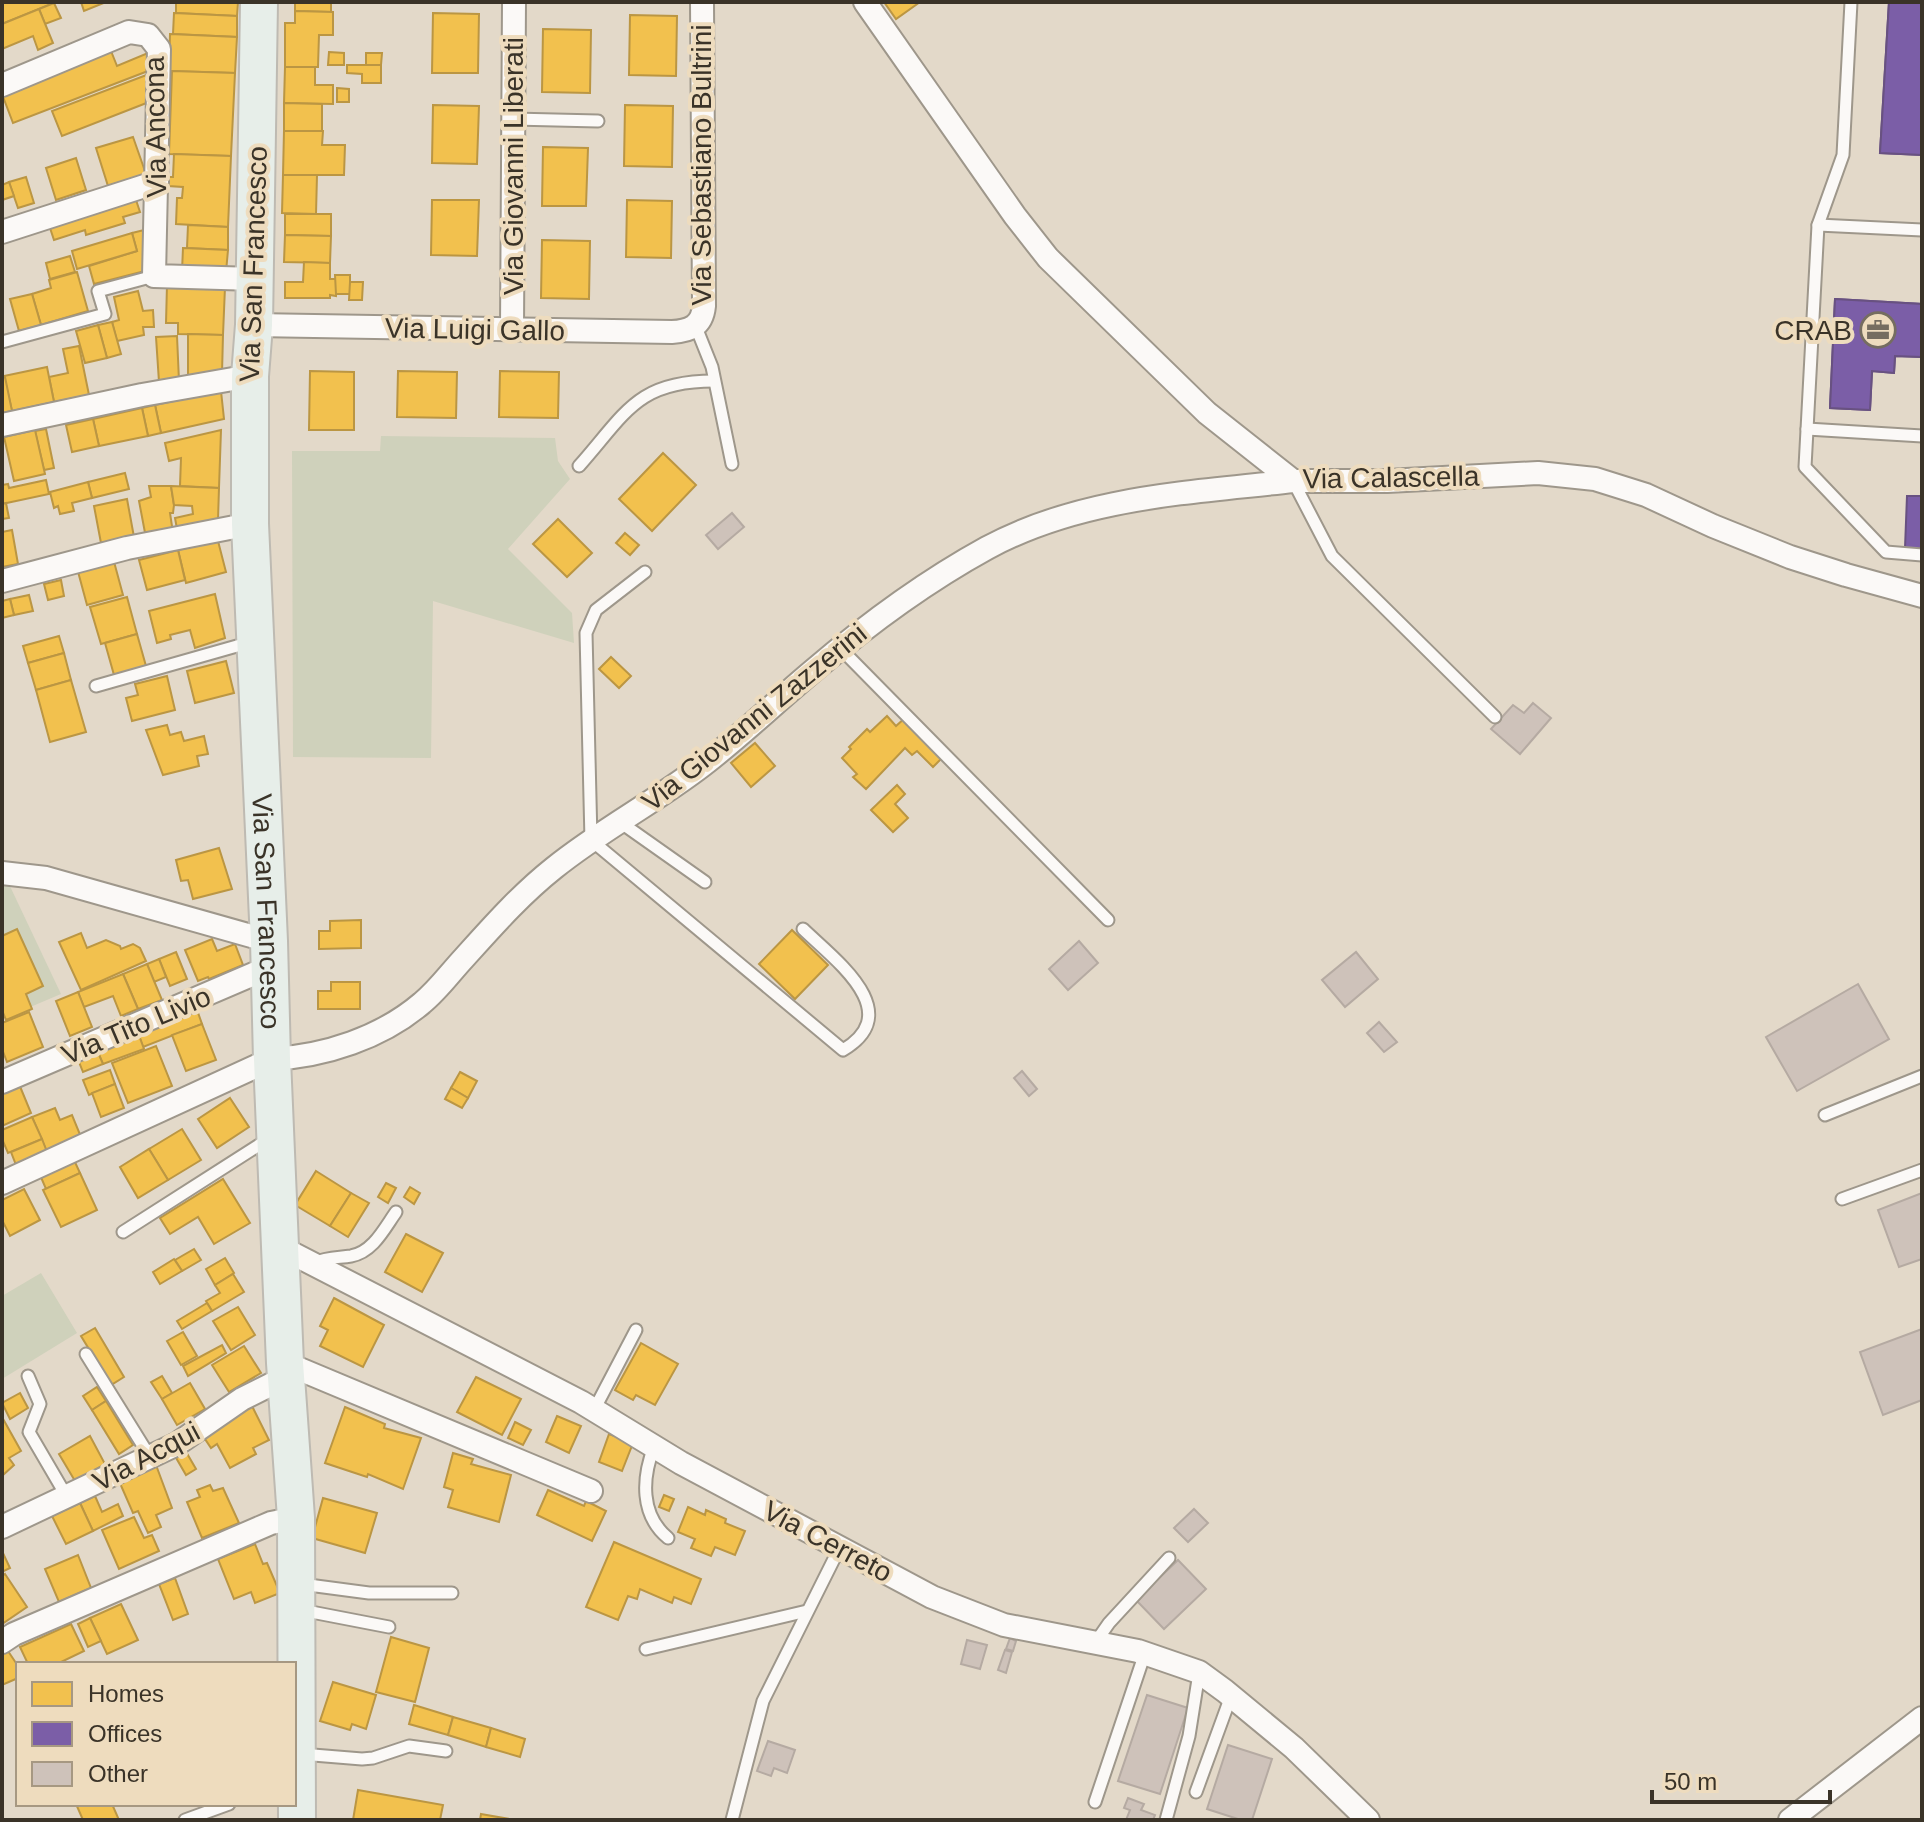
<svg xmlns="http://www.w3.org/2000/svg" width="1924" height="1822" viewBox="0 0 1924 1822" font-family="Arial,sans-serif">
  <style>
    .green { fill: #cfd1bb }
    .homes { fill: #f2c14e; stroke: #bb9643; stroke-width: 2 }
    .offices { fill: #7b5ea7; stroke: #685181; stroke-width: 2 }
    .building { fill: #cec2ba; stroke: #b5aaa2; stroke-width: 2 }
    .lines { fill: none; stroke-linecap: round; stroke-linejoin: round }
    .lane-casing { stroke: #9e978b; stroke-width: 15 }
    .street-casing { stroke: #9e978b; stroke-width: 26 }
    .primary-casing { stroke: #bebab2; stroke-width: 40 }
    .lane { stroke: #fbf9f7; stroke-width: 11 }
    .street { stroke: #fbf9f7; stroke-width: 22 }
    .primary { stroke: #e7eee9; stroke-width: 36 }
    .labels { text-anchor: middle; stroke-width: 8; stroke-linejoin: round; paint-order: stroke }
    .street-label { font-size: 28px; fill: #3a3328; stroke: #eedcbe }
    .poi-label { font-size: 28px; fill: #3a3328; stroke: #eedcbe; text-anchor: end }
  </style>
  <rect width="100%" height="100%" fill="#e3d9c9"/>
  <g class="green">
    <polygon points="381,436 555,438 558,461 570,479 508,549 572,613 574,643 433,601 431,758 293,757 292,451 380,451"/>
    <polygon points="2,881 8,882 61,994 2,1019"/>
    <polygon points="41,1273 77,1333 2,1379 2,1296"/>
  </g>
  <g class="homes">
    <polygon points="2,2 56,2 2,24"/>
    <polygon points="81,2 106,2 84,11"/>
    <polygon points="176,2 238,2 237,16 176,13"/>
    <polygon points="295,2 331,2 331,12 295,11"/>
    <polygon points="884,2 920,2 896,19"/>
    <polygon points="54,3 61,18 45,24 39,9"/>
    <polygon points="39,9 53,43 38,50 33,36 2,49 2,24"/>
    <polygon points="295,11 333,12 333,35 319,35 318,67 285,67 285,23 295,23"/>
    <polygon points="174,13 237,16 237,37 173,34"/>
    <polygon points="433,13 479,14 478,73 432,73"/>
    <polygon points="630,15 677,16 676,76 629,75"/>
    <polygon points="543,29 591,30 590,93 542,92"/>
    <polygon points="170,34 237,37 235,73 169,71"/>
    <polygon points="111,51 117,66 148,53 148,71 13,123 2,94"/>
    <polygon points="329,52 344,53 344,65 328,65"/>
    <polygon points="366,53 382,53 381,65 366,65"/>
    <polygon points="347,65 381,65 381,83 362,83 362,74 347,73"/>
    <polygon points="285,67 315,67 315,85 333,85 333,104 284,103"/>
    <polygon points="172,71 235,73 231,156 169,154"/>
    <polygon points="149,74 149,102 62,136 52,111"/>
    <polygon points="337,88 349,89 349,102 337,102"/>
    <polygon points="284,103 322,104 322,131 284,131"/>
    <polygon points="433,105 479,106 477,164 432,163"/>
    <polygon points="625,105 673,106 672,167 624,166"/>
    <polygon points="284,131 323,131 322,145 345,145 344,175 283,175"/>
    <polygon points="133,137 146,174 108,186 96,148"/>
    <polygon points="543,147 588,148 586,206 542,206"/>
    <polygon points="174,154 231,156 228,227 176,224 177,198 182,198 183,187 168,186 168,177 173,177"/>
    <polygon points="76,158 86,190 56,200 46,168"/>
    <polygon points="283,175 317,175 316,214 282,213"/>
    <polygon points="26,177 34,203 18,208 9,182"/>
    <polygon points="9,182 14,196 2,200 2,185"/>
    <polygon points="135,197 140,212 123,217 125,223 86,235 85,230 54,240 49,225"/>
    <polygon points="432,200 479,200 477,256 431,255"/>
    <polygon points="627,200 672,201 671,258 626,257"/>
    <polygon points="285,214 331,214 331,236 285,235"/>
    <polygon points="188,225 228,227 228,250 187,248"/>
    <polygon points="144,230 145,271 94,284 89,266 137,251 132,233"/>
    <polygon points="132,233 137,251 77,269 72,251"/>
    <polygon points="285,235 331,236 330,263 284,262"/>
    <polygon points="542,240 590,241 589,299 541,298"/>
    <polygon points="183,248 228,250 226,272 182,271"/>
    <polygon points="70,256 75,272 50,279 46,263"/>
    <polygon points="304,262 330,263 330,279 337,279 336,296 330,295 330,298 285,298 285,282 303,282"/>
    <polygon points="77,272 88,311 41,325 32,294 51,288 49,280"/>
    <polygon points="335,275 350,275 350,294 336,294"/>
    <polygon points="350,282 363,282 362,300 349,300"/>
    <polygon points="167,285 225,287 223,335 178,334 178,323 166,323"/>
    <polygon points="138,291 143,311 153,310 154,327 143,327 144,335 117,341 112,322 119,320 114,297"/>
    <polygon points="32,294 41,325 19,331 10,299"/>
    <polygon points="112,322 121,354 107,358 98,325"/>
    <polygon points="98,325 107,358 85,363 76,331"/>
    <polygon points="188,334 223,335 222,373 188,377"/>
    <polygon points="177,336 179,381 159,382 156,337"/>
    <polygon points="79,346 89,395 54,402 49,377 68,373 63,349"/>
    <polygon points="47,367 54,402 12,411 4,376"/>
    <polygon points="310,371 354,372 354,430 309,430"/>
    <polygon points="398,371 457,372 456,418 397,417"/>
    <polygon points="500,371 559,372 558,418 499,417"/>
    <polygon points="5,377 12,411 2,413 2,378"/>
    <polygon points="221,391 224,419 161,433 155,405"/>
    <polygon points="155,405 161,433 148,436 142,408"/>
    <polygon points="142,408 148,436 99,446 93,419"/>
    <polygon points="93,419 99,446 72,452 66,425"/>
    <polygon points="46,429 54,468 44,470 35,431"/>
    <polygon points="35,430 45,474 14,481 4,437"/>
    <polygon points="221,430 219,488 180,486 181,458 169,461 165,443"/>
    <polygon points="663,453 696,485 652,531 619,499"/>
    <polygon points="125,473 129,489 92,498 88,482"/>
    <polygon points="46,480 49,494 2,504 2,485 8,484 9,488"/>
    <polygon points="88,482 92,498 72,503 74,511 60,514 58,506 54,508 50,492"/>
    <polygon points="149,486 171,486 174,505 173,513 170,513 173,533 146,538 139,501 151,497"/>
    <polygon points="171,486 219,488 218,520 177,529 175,518 193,514 192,506 174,505"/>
    <polygon points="127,499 134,537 101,543 94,506"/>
    <polygon points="6,503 9,518 2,519 2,504"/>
    <polygon points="558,519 592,553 567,577 533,544"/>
    <polygon points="12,530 18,564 2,567 2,532"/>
    <polygon points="625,533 639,545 630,555 616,543"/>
    <polygon points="218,541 226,572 186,583 178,550"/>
    <polygon points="178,550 185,580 147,590 139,560"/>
    <polygon points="113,558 123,595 87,605 77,568"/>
    <polygon points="61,580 64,596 48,600 44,584"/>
    <polygon points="215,594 225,638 195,648 190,630 170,635 171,639 157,643 149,611"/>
    <polygon points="29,595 33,611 14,615 10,599"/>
    <polygon points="127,597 137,634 101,644 90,607"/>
    <polygon points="10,599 14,615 2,618 2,601"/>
    <polygon points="137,634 146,666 114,675 105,643"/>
    <polygon points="59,636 64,653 28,663 23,646"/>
    <polygon points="64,653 71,680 36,690 28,663"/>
    <polygon points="611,657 631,676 619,688 599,669"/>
    <polygon points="226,661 234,693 195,703 187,671"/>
    <polygon points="167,676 175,710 132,721 126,698 138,695 135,684"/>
    <polygon points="71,680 86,732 50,742 36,690"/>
    <polygon points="887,716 896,726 905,718 943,757 933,767 917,751 912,755 905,748 866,789 853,777 857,774 842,758 851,749 849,747 867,729 870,732"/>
    <polygon points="167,725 170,735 181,732 184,741 204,736 208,754 197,756 199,766 163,775 146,730"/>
    <polygon points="755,743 775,766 751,787 731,763"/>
    <polygon points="897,785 905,794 895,804 908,818 893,832 871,810"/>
    <polygon points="219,848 232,889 193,899 188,880 181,881 176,860"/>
    <polygon points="361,920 361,948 319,949 319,931 330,931 330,921"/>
    <polygon points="17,929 43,986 26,994 32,1009 6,1020 2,1010 2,936"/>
    <polygon points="792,930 828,965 795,999 759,964"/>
    <polygon points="81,933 87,948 106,940 120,946 121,949 133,944 140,948 146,961 81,990 59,942"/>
    <polygon points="212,939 217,951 235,944 243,965 209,979 208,977 198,981 185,950"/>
    <polygon points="176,952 187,979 170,986 159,959"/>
    <polygon points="159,959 166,977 154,982 147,964"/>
    <polygon points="147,964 162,1000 138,1009 123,974"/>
    <polygon points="123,974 138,1009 121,1016 113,996 84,1007 78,992"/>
    <polygon points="331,982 360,982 360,1009 318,1009 318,991 331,991"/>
    <polygon points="78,992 92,1027 70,1036 56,1001"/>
    <polygon points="196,1007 202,1024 143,1047 137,1030"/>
    <polygon points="29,1012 43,1047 7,1062 2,1049 2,1023"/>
    <polygon points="202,1024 216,1060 186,1071 172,1035"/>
    <polygon points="137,1030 144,1049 103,1064 98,1053"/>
    <polygon points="156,1046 172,1086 128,1103 112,1063"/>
    <polygon points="97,1050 103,1064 83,1072 77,1057"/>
    <polygon points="110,1070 115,1084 89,1095 83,1080"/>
    <polygon points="460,1072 477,1081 468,1098 451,1088"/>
    <polygon points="19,1084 31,1113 2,1126 2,1091"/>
    <polygon points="115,1084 124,1108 101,1117 92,1093"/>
    <polygon points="451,1088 468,1098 462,1108 445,1099"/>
    <polygon points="230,1098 249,1127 217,1148 198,1119"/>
    <polygon points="55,1108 60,1120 72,1115 81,1137 47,1152 32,1117"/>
    <polygon points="32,1117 42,1139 8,1153 2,1139 2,1130"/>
    <polygon points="182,1129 201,1160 168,1180 149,1149"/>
    <polygon points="42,1139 47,1152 16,1165 11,1152"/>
    <polygon points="149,1149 168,1180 138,1198 120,1167"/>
    <polygon points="74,1160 80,1173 46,1189 40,1175"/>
    <polygon points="316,1171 351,1193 330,1226 295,1205"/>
    <polygon points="80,1173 97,1210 61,1227 43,1190"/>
    <polygon points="223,1179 250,1223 214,1244 198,1217 170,1234 160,1218"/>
    <polygon points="386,1183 396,1188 388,1203 378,1197"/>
    <polygon points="410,1187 420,1193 414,1204 404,1197"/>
    <polygon points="24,1189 40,1220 10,1236 2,1220 2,1200"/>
    <polygon points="351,1193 369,1203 348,1237 330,1226"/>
    <polygon points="406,1234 443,1253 422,1292 385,1272"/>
    <polygon points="194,1249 201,1260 182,1271 175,1260"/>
    <polygon points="225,1258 234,1273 215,1285 206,1269"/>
    <polygon points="174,1259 182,1271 160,1284 153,1272"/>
    <polygon points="233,1274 244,1292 212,1311 206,1301 220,1293 215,1285"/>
    <polygon points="334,1298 384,1325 363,1367 320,1346 328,1330 320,1326"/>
    <polygon points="207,1303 212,1311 182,1329 177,1321"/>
    <polygon points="238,1307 255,1335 231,1350 213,1321"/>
    <polygon points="95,1328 124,1377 111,1385 81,1336"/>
    <polygon points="183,1332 197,1356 181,1365 167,1341"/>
    <polygon points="641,1343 678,1364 655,1405 636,1395 633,1400 615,1390"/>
    <polygon points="222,1345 226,1353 188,1376 183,1366"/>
    <polygon points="244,1346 261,1373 229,1392 212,1365"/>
    <polygon points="162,1376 172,1393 162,1399 151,1382"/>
    <polygon points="476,1377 521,1399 502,1435 457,1412"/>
    <polygon points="190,1383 205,1409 177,1425 162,1399"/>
    <polygon points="97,1387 106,1401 92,1410 83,1396"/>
    <polygon points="20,1393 28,1408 10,1419 2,1403"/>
    <polygon points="106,1401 133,1445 119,1454 92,1410"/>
    <polygon points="251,1404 269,1440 253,1448 256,1454 230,1468 217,1444 211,1448 203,1436"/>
    <polygon points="345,1407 385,1424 384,1428 421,1438 403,1489 368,1474 367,1477 325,1463"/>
    <polygon points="557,1416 581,1426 569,1453 546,1442"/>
    <polygon points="2,1417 21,1451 9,1458 14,1465 2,1476"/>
    <polygon points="515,1422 531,1430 523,1445 508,1438"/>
    <polygon points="609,1434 633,1443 622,1471 599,1462"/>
    <polygon points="90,1436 105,1464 75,1481 59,1454"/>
    <polygon points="185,1450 196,1469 186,1475 175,1456"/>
    <polygon points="453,1453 473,1459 471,1464 511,1475 499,1522 448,1507 453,1490 444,1487"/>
    <polygon points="156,1465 172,1508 156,1515 161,1527 148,1533 138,1511 133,1513 119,1481"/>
    <polygon points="210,1485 213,1491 223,1488 239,1523 202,1538 187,1502 200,1497 197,1490"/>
    <polygon points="548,1490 584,1506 586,1501 606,1511 592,1541 537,1515"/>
    <polygon points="664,1495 674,1499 669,1511 659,1507"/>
    <polygon points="95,1496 102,1512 118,1504 123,1516 93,1531 80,1503"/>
    <polygon points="323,1498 377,1513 365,1553 312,1538"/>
    <polygon points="80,1503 93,1531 66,1544 52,1516"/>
    <polygon points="688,1507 705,1515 706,1510 726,1519 725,1523 745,1531 735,1555 715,1547 711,1556 691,1548 695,1539 678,1532"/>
    <polygon points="134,1517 144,1538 152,1535 159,1551 119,1569 102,1530"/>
    <polygon points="614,1542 701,1579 691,1604 674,1597 672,1603 640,1589 637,1599 628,1596 618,1620 586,1607"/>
    <polygon points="255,1544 263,1564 267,1563 280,1593 255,1603 251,1592 234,1599 218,1559"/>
    <polygon points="2,1551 10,1568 2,1572"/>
    <polygon points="78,1555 91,1588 59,1602 45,1569"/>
    <polygon points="5,1574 27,1607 2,1624 2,1576"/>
    <polygon points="175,1578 188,1614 173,1620 159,1584"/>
    <polygon points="121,1604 138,1640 107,1654 90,1618"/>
    <polygon points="90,1618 101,1641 88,1647 78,1624"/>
    <polygon points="71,1624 84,1651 57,1664 28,1664 20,1647"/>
    <polygon points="391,1637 429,1648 415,1702 376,1692"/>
    <polygon points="8,1651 18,1666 18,1678 2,1685 2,1655"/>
    <polygon points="333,1682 376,1695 366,1729 352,1724 350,1730 320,1721"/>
    <polygon points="414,1705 453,1717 448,1735 409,1724"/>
    <polygon points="453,1717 491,1728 486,1747 448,1735"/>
    <polygon points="491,1728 525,1739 520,1757 486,1747"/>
    <polygon points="358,1790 443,1805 440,1820 353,1820"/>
    <polygon points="76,1804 112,1804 119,1820 83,1820"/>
    <polygon points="481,1814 515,1820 480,1820"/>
  </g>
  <g class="offices">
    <polygon points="1889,2 1922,2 1922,155 1880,153"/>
    <polygon points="1889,2 1922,2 1922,155 1880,153"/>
    <polygon points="1835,299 1922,304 1922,357 1895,356 1894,373 1872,371 1870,410 1830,408"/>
    <polygon points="1835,299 1922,304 1922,357 1895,356 1894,373 1872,371 1870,410 1830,408"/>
    <polygon points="1907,496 1922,496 1922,548 1905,548"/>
  </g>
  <g class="building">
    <polygon points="732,513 744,527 718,549 706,535"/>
    <polygon points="1533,703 1551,718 1520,754 1491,729 1513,705 1524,713"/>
    <polygon points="1079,941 1098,963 1068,990 1049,969"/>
    <polygon points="1356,952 1378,979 1345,1007 1322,980"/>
    <polygon points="1858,984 1889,1039 1797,1091 1766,1037"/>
    <polygon points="1379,1022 1397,1042 1384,1052 1367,1033"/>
    <polygon points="1022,1071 1037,1089 1029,1096 1014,1078"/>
    <polygon points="1922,1193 1922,1259 1899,1267 1878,1210"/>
    <polygon points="1922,1329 1922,1400 1883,1415 1860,1352"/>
    <polygon points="1194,1509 1208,1523 1188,1542 1174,1528"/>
    <polygon points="1178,1560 1206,1589 1164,1629 1136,1600"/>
    <polygon points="1010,1638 1016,1641 1013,1651 1006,1649"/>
    <polygon points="967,1640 987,1645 980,1669 961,1664"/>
    <polygon points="1005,1650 1012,1652 1006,1673 998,1670"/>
    <polygon points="1147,1695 1188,1708 1160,1794 1118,1781"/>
    <polygon points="768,1741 795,1750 787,1773 774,1768 771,1776 757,1771"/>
    <polygon points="1228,1745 1272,1759 1252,1820 1241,1820 1207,1809"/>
    <polygon points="1128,1798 1144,1804 1141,1810 1155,1815 1153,1820 1126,1820 1130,1810 1124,1808"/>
  </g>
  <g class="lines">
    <defs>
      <g id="lane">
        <polyline points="1851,2 1843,155 1818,225 1805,467 1886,552 1922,555"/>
        <polyline points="513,119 598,121"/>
        <polyline points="1818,225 1922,230"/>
        <polyline points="696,327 712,367 732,464"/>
        <polyline points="2,342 105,314 98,291 154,276"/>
        <polyline points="1807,429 1922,436"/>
        <path d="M579 466C626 413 637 381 714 381"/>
        <polyline points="1293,481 1332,556 1495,717"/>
        <path d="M645 572 596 610 586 633 591 840 843 1050C907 1012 835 960 803 929"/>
        <polyline points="840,648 1108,920"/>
        <polyline points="96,686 251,642"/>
        <polyline points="620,822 705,882"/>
        <polyline points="1825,1115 1922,1076"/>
        <polyline points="1842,1199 1922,1170"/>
        <polyline points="123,1232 270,1138"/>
        <path d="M314 1263C327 1257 338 1258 351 1256 373 1252 384 1229 396 1212"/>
        <polyline points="86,1354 150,1457"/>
        <polyline points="28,1376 40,1404 29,1432 67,1497"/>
        <polyline points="594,1410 636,1330"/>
        <path d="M654 1447C642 1478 640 1515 668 1538"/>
        <polyline points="301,1584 369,1593 452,1593"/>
        <polyline points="301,1610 389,1627"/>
        <polyline points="1095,1643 1109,1623 1169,1558"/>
        <polyline points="646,1649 807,1611"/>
        <polyline points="301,1754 362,1759 373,1758 409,1746 446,1751"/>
        <polyline points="1196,1792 1231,1696"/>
        <polyline points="1095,1802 1145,1653"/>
        <polyline points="185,1820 229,1804"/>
        <polyline points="732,1820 763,1701 840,1547"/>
        <polyline points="1166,1820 1189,1736 1199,1673"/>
      </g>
      <g id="street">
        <polyline points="865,2 1015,216 1048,258 1207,413 1293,481 1387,481 1538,473 1595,479 1646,495 1713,526 1790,557 1846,575 1922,596"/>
        <polyline points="2,85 129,32 148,35 159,49 154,276 255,279"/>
        <polyline points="2,232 157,182"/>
        <path d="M254 325 672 332C690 331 702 326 704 306L702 2"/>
        <polyline points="512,329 514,2"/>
        <polyline points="2,425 142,395 250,376"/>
        <polyline points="2,581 127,548 250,524"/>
        <polyline points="2,873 46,878 269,941"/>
        <polyline points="2,1082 270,967"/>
        <path d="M2 1183 272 1059C325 1056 381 1038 422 1003 438 990 450 973 464 958 492 927 520 895 554 868 601 830 655 802 703 765 742 735 777 701 814 670 868 624 925 582 987 548 1081 497 1189 493 1293 481"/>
        <polyline points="280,1247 581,1402 681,1463 932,1597 1004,1625 1138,1651 1199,1672 1225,1691 1294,1748 1368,1820"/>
        <polyline points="285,1363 591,1491"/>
        <polyline points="2,1527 177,1444 242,1399 286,1377"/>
        <polyline points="2,1642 14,1634 271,1523 296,1518"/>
        <polyline points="1790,1820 1922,1718"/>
      </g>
      <g id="primary">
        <path id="s1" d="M259 2 254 325 250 376V524L269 941 272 1059 285 1363 296 1518 297 1820"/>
      </g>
    </defs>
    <use href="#lane" class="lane-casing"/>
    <use href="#street" class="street-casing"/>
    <use href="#primary" class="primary-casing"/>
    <use href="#lane" class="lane"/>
    <use href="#street" class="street"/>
    <use href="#primary" class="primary"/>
  </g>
  <defs>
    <symbol id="office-ring" viewBox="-11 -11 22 22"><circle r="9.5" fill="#eedcbe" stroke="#756d60" stroke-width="1.5"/><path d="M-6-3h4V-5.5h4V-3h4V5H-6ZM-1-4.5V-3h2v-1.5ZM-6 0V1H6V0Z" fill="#756d60"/></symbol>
  </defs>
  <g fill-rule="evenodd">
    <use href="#office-ring" x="1858" y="310" width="40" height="40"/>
  </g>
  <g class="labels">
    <g class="street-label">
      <text transform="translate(155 127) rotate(-91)" y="10">Via Ancona</text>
      <text transform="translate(701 165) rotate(-90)" y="10">Via Sebastiano Bultrini</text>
      <text transform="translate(513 166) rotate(-90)" y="10">Via Giovanni Liberati</text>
      <text transform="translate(253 264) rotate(-88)" y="10">Via San Francesco</text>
      <text transform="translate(475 329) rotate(1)" y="10">Via Luigi Gallo</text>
      <text transform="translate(1391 477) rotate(-1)" y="10">Via Calascella</text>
      <text transform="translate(754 717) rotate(-39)" y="10">Via Giovanni Zazzerini</text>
      <text dy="10" stroke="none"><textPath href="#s1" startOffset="910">Via San Francesco</textPath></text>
      <text transform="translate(136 1025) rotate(-23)" y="10">Via Tito Livio</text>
      <text transform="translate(146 1456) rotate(-28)" y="10">Via Acqui</text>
      <text transform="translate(828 1541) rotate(28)" y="10">Via Cerreto</text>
    </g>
    <g class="poi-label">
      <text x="1852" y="340">CRAB</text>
    </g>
  </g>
  <rect width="1924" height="1822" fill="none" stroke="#3a3328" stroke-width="8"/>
  <rect x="16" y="1662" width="280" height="144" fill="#eedcbe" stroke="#a69882" stroke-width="2"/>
  <rect x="32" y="1682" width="40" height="24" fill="#f2c14e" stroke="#a69882" stroke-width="2"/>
  <text x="88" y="1702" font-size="24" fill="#3a3328">Homes</text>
  <rect x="32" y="1722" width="40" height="24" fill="#7b5ea7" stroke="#a69882" stroke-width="2"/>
  <text x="88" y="1742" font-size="24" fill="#3a3328">Offices</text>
  <rect x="32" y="1762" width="40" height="24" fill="#cec2ba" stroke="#a69882" stroke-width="2"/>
  <text x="88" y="1782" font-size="24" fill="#3a3328">Other</text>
  <path d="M1652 1790v12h178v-12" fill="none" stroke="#3a3328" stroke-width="4"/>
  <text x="1664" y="1790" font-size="24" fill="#3a3328" stroke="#eedcbe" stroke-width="6" paint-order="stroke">50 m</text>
</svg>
